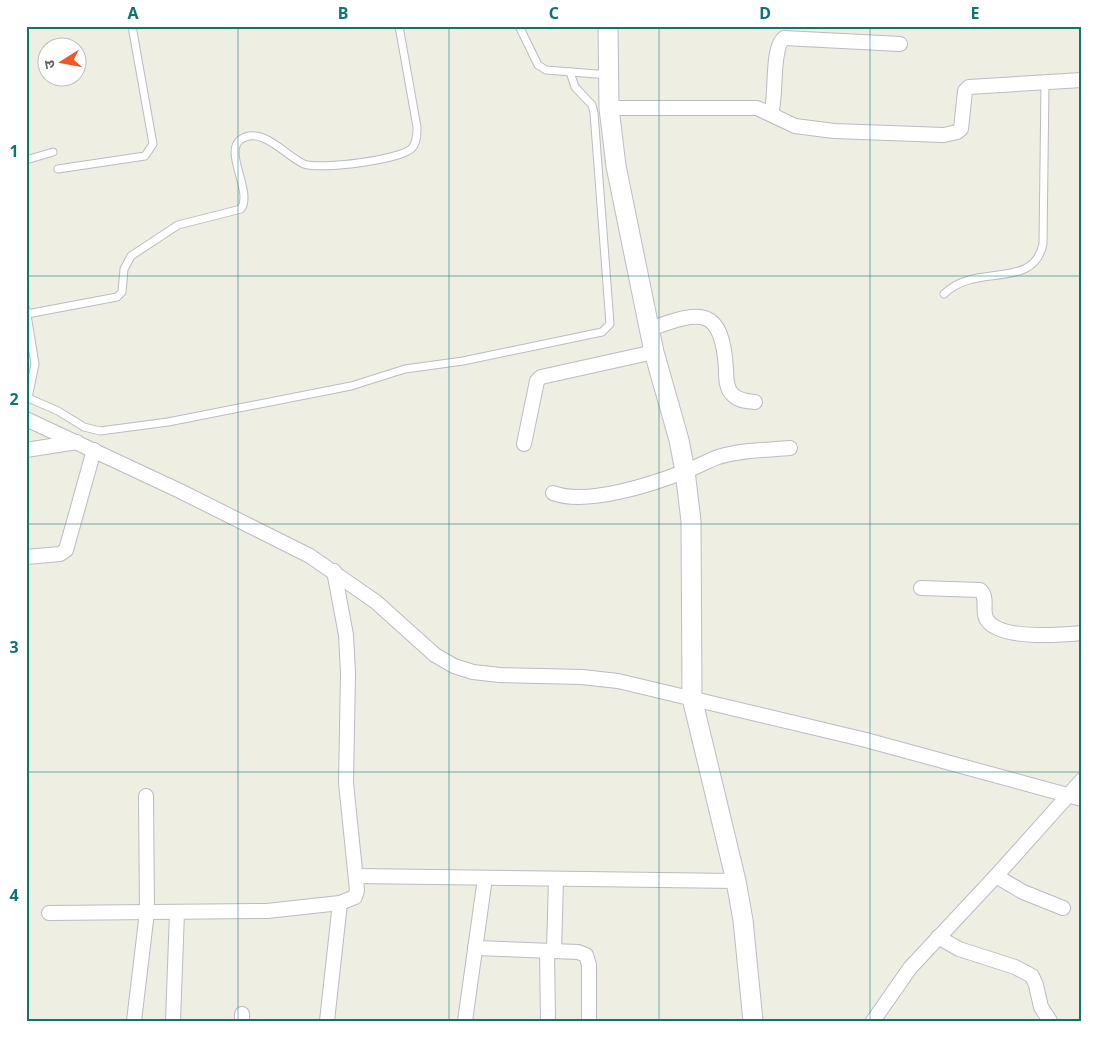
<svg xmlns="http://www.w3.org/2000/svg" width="1108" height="1047" viewBox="0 0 1108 1047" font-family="'Noto Sans','Noto Sans Devanagari',sans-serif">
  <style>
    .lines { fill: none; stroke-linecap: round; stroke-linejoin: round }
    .lane-casing { stroke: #bbbcc2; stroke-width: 9 }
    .street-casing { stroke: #bbbcc2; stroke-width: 16 }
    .secondary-casing { stroke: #bcbdc5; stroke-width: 21 }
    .lane { stroke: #fff; stroke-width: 7 }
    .street { stroke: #fff; stroke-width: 14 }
    .secondary { stroke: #fff; stroke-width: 19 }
    .grid { fill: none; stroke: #0f766e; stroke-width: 1; stroke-opacity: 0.55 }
    .neatline { fill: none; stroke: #0f766e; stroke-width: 2 }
    .grid-label { font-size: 16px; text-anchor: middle; font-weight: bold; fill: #0f766e }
  </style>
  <rect width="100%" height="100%" fill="#eeeee3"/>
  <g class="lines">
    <defs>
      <g id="lane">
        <polyline points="519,26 538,65 546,70 609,75"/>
        <polyline points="26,160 53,152"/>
        <polyline points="58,169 145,156 153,144 132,26"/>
        <path d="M944 294C976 262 1033 291 1043 244L1045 83"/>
        <polyline points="26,309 35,364 28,398"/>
        <path d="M27 314 117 297 122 292 124 269 131 256 178 225 241 209C253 192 224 153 240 140 261 124 287 157 304 164 320 170 401 160 412 148 417 142 417 134 417 127L399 26"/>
        <polyline points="26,397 58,411 84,427 100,431 168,422 351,386 405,369 463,361 602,332 610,324 594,113 592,105 575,87 570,72"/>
      </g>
      <g id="street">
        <polyline points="609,108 757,108 795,126 834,131 944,135 957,132 961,129 965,91 969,87 1082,80"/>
        <path d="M771 114C777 95 771 48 784 38L900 44"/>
        <path d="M650 329C701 310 722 306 726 369 726 378 726 389 733 395 739 401 747 401 755 402"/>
        <polyline points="26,419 180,491 310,556 376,602 435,655 454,666 473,672 500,675 582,677 618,681 866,740 1082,799"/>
        <polyline points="524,444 537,381 541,377 654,352"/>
        <polyline points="26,450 77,442"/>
        <path d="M553 493C587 506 653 484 686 471 697 467 707 461 718 457 741 450 766 450 790 448"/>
        <polyline points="26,557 60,554 66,550 94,450"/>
        <path d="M921 588 980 590C989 598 981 611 987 620 1001 640 1060 635 1082 633"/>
        <polyline points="357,876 736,881"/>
        <polyline points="996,876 1023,892 1063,908"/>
        <polyline points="49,913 267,911 340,903"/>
        <polyline points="938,937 959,949 1015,967 1032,976 1036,985 1041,1007 1050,1021"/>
        <polyline points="475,948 578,952 586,955 589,965 589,1021"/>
        <polyline points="547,951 548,1021"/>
        <polyline points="554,951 556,879"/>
        <polyline points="134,1021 147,912 146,796"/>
        <polyline points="173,1021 177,912"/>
        <polyline points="242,1021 242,1014"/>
        <polyline points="327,1021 340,903 355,897 357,890 346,783 348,673 346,635 334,571"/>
        <polyline points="465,1021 485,878"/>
        <polyline points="873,1021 910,968 996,876 1082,780"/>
      </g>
      <polyline id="secondary" points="608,26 609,108 616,166 654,352 679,440 685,471 691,521 692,698 736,881 743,920 753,1021"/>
    </defs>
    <use href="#lane" class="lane-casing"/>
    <use href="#street" class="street-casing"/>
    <use href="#secondary" class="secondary-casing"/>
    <use href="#lane" class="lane"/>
    <use href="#street" class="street"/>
    <use href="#secondary" class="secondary"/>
  </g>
  <path class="grid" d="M238 26V1021M449 26V1021M659 26V1021M870 26V1021M26 276H1082M26 524H1082M26 772H1082"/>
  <rect width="1108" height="1047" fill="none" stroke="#ffffff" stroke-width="55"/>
  <g transform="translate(62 62) rotate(259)"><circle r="24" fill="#ffffff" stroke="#bdbfc1"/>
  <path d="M0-4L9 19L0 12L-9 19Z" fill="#ee592a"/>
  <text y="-8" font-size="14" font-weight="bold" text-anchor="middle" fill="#5b5e64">उ</text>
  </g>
  <rect x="28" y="28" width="1052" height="992" class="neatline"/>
  <g class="grid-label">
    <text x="133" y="19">A</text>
    <text x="343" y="19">B</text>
    <text x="554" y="19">C</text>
    <text x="765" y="19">D</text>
    <text x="975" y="19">E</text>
    <text x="14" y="157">1</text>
    <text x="14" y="405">2</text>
    <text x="14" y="653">3</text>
    <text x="14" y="901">4</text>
  </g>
</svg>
